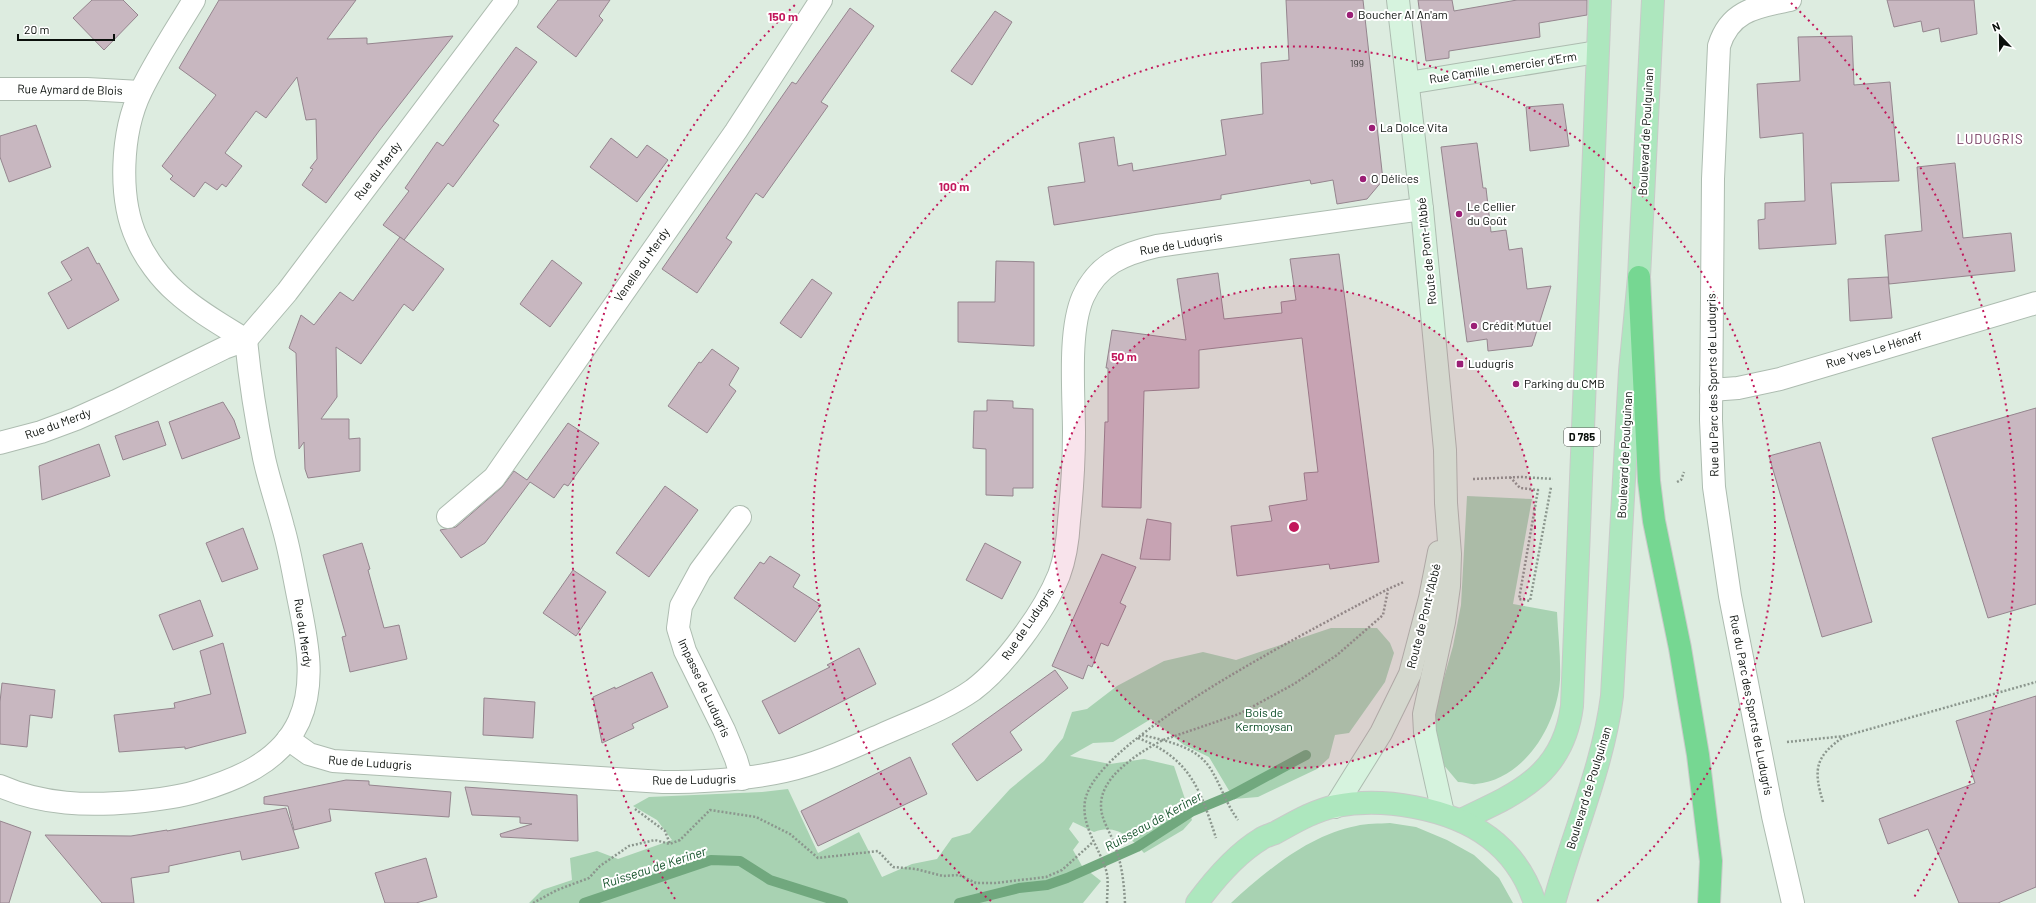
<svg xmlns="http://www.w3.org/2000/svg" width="2036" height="903" viewBox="0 0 2036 903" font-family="Barlow,sans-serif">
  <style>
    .green { fill: #a8d2b2 }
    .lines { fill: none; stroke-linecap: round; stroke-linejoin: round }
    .stream { stroke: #71a87e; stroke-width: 10 }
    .building { fill: #c8b7c0; stroke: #95858e }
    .street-casing { stroke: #adbcb0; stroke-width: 24 }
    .secondary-casing { stroke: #adbcb0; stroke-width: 24 }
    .primary-casing { stroke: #c9cac9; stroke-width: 24 }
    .highway-casing { stroke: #c9cac9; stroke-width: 24 }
    .path { stroke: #8b968d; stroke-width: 2.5; stroke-dasharray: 2 2; stroke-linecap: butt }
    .street { stroke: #fff; stroke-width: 22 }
    .secondary { stroke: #d6f3de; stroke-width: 22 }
    .primary { stroke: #ade7be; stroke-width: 22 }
    .highway { stroke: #76d792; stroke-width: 22 }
    .ring { fill: none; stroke: #c2185b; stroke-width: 2; stroke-dasharray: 2 4 }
    .poi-dot { fill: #9b1f76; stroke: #fff; stroke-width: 1.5 }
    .labels { text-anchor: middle; stroke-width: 4; stroke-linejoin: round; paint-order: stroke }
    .number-label { font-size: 10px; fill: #3a3938 }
    .shield { fill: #fff; stroke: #545754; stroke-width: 1 }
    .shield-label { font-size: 11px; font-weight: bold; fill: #0a0f0b }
    .poi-label { font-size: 12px; fill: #0a0f0b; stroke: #fff; text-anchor: start }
    .street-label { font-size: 12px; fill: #0a0f0b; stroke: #fff }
    .park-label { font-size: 12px; fill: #074a23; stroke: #fff }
    .neighbourhood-label { font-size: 13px; letter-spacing: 1px; fill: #70335a; stroke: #fff }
    .water-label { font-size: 13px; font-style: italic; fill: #17552d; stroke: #fff }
    .centre { fill: #c2185b; stroke: #fff; stroke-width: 2 }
    .ring-label { font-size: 12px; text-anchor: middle; font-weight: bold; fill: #c2185b; stroke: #fff; stroke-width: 4; stroke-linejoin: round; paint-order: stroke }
  </style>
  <rect width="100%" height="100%" fill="#ddece0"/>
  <g class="green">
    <path d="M1467 496 1532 499 1513 604 1557 612C1558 634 1561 658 1560 680 1557 725 1525 779 1476 784 1471 785 1464 782 1458 782L1442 763 1436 734V706L1453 646 1461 605Z"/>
    <path d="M1331 628H1377L1390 643 1394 653 1385 682 1349 733 1335 735 1329 758 1317 769 1258 797 1234 799 1209 757 1184 745 1151 719 1113 742 1093 743 1070 756 1110 764 1144 759 1174 766 1192 820 1183 830 1144 853C1131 838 1116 823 1094 832L1073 822 1069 829 1079 842 1073 850 1082 866 1101 881 1083 903H529L542 890 572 880 570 858 597 851 618 859 672 840 657 820 633 806 649 797 762 792 788 789 818 853 859 832 882 877 912 864 937 859 952 838 970 833 1010 789 1044 761 1063 738 1072 712 1087 709 1117 686 1164 661 1203 652 1236 660Z"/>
    <path d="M1390 823 1416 827 1447 840 1474 855 1499 878 1513 903H1231C1266 871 1309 835 1356 826 1367 823 1379 824 1390 823Z"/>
  </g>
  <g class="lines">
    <g class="stream">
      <polyline points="584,903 711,860 740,861 770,880 843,903"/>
      <polyline points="959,903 1019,888 1047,885 1067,878 1137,847 1191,812 1232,795 1306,755"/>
    </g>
  </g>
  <g class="building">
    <polygon points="92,0 123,0 138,15 104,50 73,18"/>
    <polygon points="219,0 356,0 327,39 367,38 367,44 453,36 379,131 326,203 302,185 313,169 310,168 317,159 316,119 306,120 297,77 266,118 256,111 225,153 242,166 226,187 222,184 217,190 205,182 194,197 170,179 173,176 162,166 216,95 179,68"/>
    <polygon points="558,0 610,0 599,16 603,20 576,57 537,27"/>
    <polygon points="1286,0 1363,0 1383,180 1367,199 1337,204 1333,180 1311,184 1310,180 1221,195 1221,199 1054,225 1048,187 1085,182 1079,143 1114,137 1118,166 1132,163 1133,171 1226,155 1221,120 1263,114 1261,63 1289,60"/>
    <polygon points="1418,0 1452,0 1454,11 1517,0 1587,0 1587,15 1539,23 1540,37 1449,51 1449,58 1426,61"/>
    <polygon points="1887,0 1974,0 1977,34 1941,42 1939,28 1923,32 1921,21 1894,27"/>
    <polygon points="850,8 874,26 821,102 828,106 763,198 756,193 726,238 732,242 697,293 662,269 792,82 796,84"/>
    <polygon points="995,11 1012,22 972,85 951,71"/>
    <polygon points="1852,36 1854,85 1890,82 1899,181 1831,183 1836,244 1759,249 1758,220 1765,219 1765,203 1805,201 1803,133 1760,138 1757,84 1800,81 1798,37"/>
    <polygon points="516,47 537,62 493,121 499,125 453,187 448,183 404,240 383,225 409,191 405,188 437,142 443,146"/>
    <polygon points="1563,104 1569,146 1530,151 1526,107"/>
    <polygon points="36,125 51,167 9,182 0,157 0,136"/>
    <polygon points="611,138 637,158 647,145 668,160 637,202 590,167"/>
    <polygon points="1477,143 1483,188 1486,188 1491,232 1506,230 1509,250 1522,248 1527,289 1551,286 1532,346 1488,351 1487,339 1467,342 1441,147"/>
    <polygon points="1955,163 1963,238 2011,233 2015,271 1889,284 1885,235 1922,231 1917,167"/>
    <polygon points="400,237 444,269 413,311 404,304 361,364 336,347 337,397 321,419 349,419 349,439 360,438 360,471 308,478 305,469 304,442 299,449 296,353 289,348 301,315 314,325 340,292 353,301"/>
    <polygon points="88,247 97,264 99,263 119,300 68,329 48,293 72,280 61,262"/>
    <polygon points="1339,254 1379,562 1330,569 1329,564 1237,576 1231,526 1272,521 1269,506 1307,500 1304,473 1318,472 1302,338 1199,350 1199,388 1144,391 1141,508 1102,507 1105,422 1108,422 1108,368 1106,368 1112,330 1186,340 1177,279 1218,273 1224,319 1282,313 1281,302 1296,300 1290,259"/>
    <polygon points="552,260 582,283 550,327 520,304"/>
    <polygon points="996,261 1034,262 1034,346 958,342 958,302 995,302"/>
    <polygon points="1888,277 1892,318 1850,321 1848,279"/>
    <polygon points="812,279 832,293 801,338 780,323"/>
    <polygon points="712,349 739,368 729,385 736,391 707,433 668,406 699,362 701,363"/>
    <polygon points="987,400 1013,401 1013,408 1033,409 1033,488 1013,488 1013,496 986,495 986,449 973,448 974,411 987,411"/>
    <polygon points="223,402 234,420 240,438 182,459 169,422"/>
    <polygon points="2036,408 2036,604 1988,618 1932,438"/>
    <polygon points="158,421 166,445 123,460 115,436"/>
    <polygon points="568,423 599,443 568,486 564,484 554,498 530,482 485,543 461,558 440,530 456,527 502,487 514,471 527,480"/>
    <polygon points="1820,442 1872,622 1822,637 1769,456"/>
    <polygon points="99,444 110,476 42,500 39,466"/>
    <polygon points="665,486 698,510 649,577 616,553"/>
    <polygon points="1147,519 1171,523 1170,560 1140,559"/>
    <polygon points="243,528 258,569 222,582 206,543"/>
    <polygon points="362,543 370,569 368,570 384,628 399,625 407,659 350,672 342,637 346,636 323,555"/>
    <polygon points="985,543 1021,562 1002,599 966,580"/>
    <polygon points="1102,554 1136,567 1120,603 1126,606 1108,646 1101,643 1092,667 1088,665 1083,679 1052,666"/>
    <polygon points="770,556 800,575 793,587 821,605 795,642 734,598 760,562 764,564"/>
    <polygon points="573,570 606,592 576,636 543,613"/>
    <polygon points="200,600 213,636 173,650 159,615"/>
    <polygon points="223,643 246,733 185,749 185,747 119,752 114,715 175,708 174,703 211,694 200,651"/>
    <polygon points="859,648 876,684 779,734 762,701 830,667 827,665"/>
    <polygon points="1055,670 1068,688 1010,732 1022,750 977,781 952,744"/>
    <polygon points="652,672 668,707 632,724 634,728 602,743 593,697 615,687 615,689"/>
    <polygon points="2,683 55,690 52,718 30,715 27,747 0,744 0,702"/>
    <polygon points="2036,696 2036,887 1998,903 1959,903 1928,829 1888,844 1879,819 1975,783 1956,721"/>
    <polygon points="484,698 535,702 533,738 483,735"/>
    <polygon points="910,757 927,794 818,846 801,811"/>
    <polygon points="346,780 369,781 369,785 451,792 449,817 329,809 331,821 294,830 288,806 264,804 264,797"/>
    <polygon points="465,787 577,795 578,841 501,837 500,834 532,824 520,823 520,817 472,815"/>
    <polygon points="286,808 299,848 242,860 240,851 169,866 169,872 131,878 134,903 102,903 45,835 131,836 167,830 167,831"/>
    <polygon points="0,821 31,832 9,903 0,903"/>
    <polygon points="426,858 437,897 416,903 385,903 375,873"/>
  </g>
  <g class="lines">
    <defs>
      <g id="street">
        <path d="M194 0C176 30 156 60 141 91 121 132 118 198 137 239 145 258 161 279 176 292 197 311 222 325 246 340"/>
        <path d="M1790 0C1757 7 1730 10 1719 46L1713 179 1711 420 1714 487 1730 596 1773 816 1793 903"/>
        <polyline points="0,89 87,89 140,92"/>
        <polyline points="1711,390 1738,388 1780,379 2036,303"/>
        <polyline points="0,443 41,432 76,419 116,401 224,348 246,340 287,292 507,0"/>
        <polyline points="448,517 494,478 736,131 821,0"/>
        <polyline points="740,517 700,571 681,606 678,628 685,651 724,730 736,759 742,779"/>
        <path d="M288 739 309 754 333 761 663 782C704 782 745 780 785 771 818 764 851 748 881 735 910 722 946 709 973 690 1004 667 1044 612 1059 575 1065 559 1068 539 1069 521 1072 492 1074 462 1074 432 1074 394 1068 331 1083 297 1098 264 1123 254 1157 246L1422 209"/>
        <path d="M0 786C43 805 88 806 134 802 155 800 175 798 195 792 235 780 280 763 299 721 316 683 307 641 299 601 294 577 290 551 283 527 277 504 269 481 264 458 256 419 250 380 246 340"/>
      </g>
      <g id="secondary">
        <polyline points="1398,0 1422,209 1445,450 1446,503 1450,554 1449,586 1444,622 1424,714 1425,732 1443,813"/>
        <polyline points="1408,83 1597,52"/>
        <polyline points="1335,807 1381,733 1410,674 1430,598 1439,552"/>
      </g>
      <g id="primary">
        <path d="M1461 820C1518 793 1563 775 1572 706L1600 0"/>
        <path d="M1197 903C1214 880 1236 854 1261 839 1265 836 1270 835 1275 833 1295 822 1313 811 1336 806 1362 801 1388 802 1414 807 1472 818 1516 845 1535 903"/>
        <path d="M1554 903C1573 833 1603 767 1612 696L1630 371 1639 277 1653 0"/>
      </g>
      <polyline id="highway" points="1639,277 1649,481 1654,521 1680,648 1698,755 1711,861 1709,903"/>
    </defs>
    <use href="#street" class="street-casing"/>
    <use href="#secondary" class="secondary-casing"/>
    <use href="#primary" class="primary-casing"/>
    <use href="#highway" class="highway-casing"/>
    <g class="path">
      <polyline points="1510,477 1520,488 1538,490 1519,599 1530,601 1551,487"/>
      <polyline points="1473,479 1521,477 1553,479"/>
      <polyline points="1677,482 1681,480 1684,472"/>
      <path d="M1142 735C1166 741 1196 746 1210 768 1221 785 1226 804 1238 820"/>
      <path d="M1138 738C1190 758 1200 789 1216 838"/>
      <polyline points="1787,742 1845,736 2036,682"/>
      <path d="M1823 802C1813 769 1815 756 1845 736"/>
      <polyline points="635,809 665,831 670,844"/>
      <polyline points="533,903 557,890 589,878 600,866 629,846 655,840 670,844 680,840 710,810 756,817 790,834 818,858 878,851 893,867 916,869 943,876 959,875 976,883 995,883 1046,877 1062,870 1093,842"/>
      <path d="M1107 903C1107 892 1109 880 1106 870 1099 847 1081 826 1085 801 1096 736 1328 622 1388 589L1404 582"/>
      <path d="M1125 903C1124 883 1122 865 1115 846 1111 833 1101 820 1101 806 1100 776 1140 752 1163 740L1239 714 1294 684 1337 655 1383 615 1388 590"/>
    </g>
    <use href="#street" class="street"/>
    <use href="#secondary" class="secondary"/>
    <use href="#primary" class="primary"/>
    <use href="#highway" class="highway"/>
  </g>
  <circle cx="1294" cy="527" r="241" fill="#c2185b" fill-opacity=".12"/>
  <g class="ring">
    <circle cx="1294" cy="527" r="241"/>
    <path d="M991 901A481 481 0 1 1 1597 901"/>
    <path d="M675 899A722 722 0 0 1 797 3M1791 3A722 722 0 0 1 1913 899"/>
  </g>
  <g class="poi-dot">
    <circle cx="1350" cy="15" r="4"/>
    <circle cx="1372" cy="128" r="4"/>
    <circle cx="1363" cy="179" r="4"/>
    <circle cx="1459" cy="214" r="4"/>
    <circle cx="1474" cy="326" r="4"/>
    <rect x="1456" y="360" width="8" height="8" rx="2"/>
    <circle cx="1516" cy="384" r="4"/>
  </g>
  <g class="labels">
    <g class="number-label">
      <text x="1357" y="67">199</text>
    </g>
    <rect class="shield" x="1564" y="428" width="36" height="18" rx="3"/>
    <g class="shield-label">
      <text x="1582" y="441">D 785</text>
    </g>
    <g class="poi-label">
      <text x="1358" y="19">Boucher Al An'am</text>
      <text x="1380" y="132">La Dolce Vita</text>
      <text x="1371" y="183">O Délices</text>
      <text x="1467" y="211">Le Cellier<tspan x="1467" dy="14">du Goût</tspan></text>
      <text x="1482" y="330">Crédit Mutuel</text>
      <text x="1468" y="368">Ludugris</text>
      <text x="1524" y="388">Parking du CMB</text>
    </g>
    <g class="street-label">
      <text transform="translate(1503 68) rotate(-9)" y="4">Rue Camille Lemercier d'Erm</text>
      <text transform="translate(70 90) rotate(1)" y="4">Rue Aymard de Blois</text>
      <text transform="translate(1646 132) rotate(-87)" y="4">Boulevard de Poulguinan</text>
      <text transform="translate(378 171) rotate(-53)" y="4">Rue du Merdy</text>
      <text transform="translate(1181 244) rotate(-10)" y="4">Rue de Ludugris</text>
      <text transform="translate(1427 251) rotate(-96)" y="4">Route de Pont-l'Abbé</text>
      <text transform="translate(642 265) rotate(-55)" y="4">Venelle du Merdy</text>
      <text transform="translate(1874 350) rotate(-17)" y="4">Rue Yves Le Hénaff</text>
      <text transform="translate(1713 385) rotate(-91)" y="4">Rue du Parc des Sports de Ludugris</text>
      <text transform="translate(58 424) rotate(-20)" y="4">Rue du Merdy</text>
      <text transform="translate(1625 455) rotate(-87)" y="4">Boulevard de Poulguinan</text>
      <text transform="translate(1424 616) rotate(-76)" y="4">Route de Pont-l'Abbé</text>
      <text transform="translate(1028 624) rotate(-56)" y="4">Rue de Ludugris</text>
      <text transform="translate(303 633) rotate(82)" y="4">Rue du Merdy</text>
      <text transform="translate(704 688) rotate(65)" y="4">Impasse de Ludugris</text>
      <text transform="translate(1751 705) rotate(79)" y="4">Rue du Parc des Sports de Ludugris</text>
      <text transform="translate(370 763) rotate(4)" y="4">Rue de Ludugris</text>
      <text transform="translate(694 780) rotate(-1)" y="4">Rue de Ludugris</text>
      <text transform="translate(1589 788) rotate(-73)" y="4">Boulevard de Poulguinan</text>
    </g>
    <g class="park-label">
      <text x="1264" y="717">Bois de<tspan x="1264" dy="14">Kermoysan</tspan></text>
    </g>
    <g class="neighbourhood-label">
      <text x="1990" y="144">LUDUGRIS</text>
    </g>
    <g class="water-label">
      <text transform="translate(1153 821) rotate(-29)" y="5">Ruisseau de Keriner</text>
      <text transform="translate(654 867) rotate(-18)" y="5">Ruisseau de Keriner</text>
    </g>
  </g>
  <circle cx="1294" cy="527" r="6" class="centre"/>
  <g class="ring-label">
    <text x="783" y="21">150 m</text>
    <text x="954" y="191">100 m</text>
    <text x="1124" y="361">50 m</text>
  </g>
  <g transform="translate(2000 36) rotate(338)" stroke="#ffffff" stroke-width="3" paint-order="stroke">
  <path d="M0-3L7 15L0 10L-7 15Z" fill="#0a0f0b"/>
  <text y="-6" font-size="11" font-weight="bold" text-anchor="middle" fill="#0a0f0b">N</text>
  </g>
  <path d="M18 34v6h96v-6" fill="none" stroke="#0a0f0b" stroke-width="2"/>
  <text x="24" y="34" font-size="12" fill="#0a0f0b" stroke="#ffffff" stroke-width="3" paint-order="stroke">20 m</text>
</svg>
